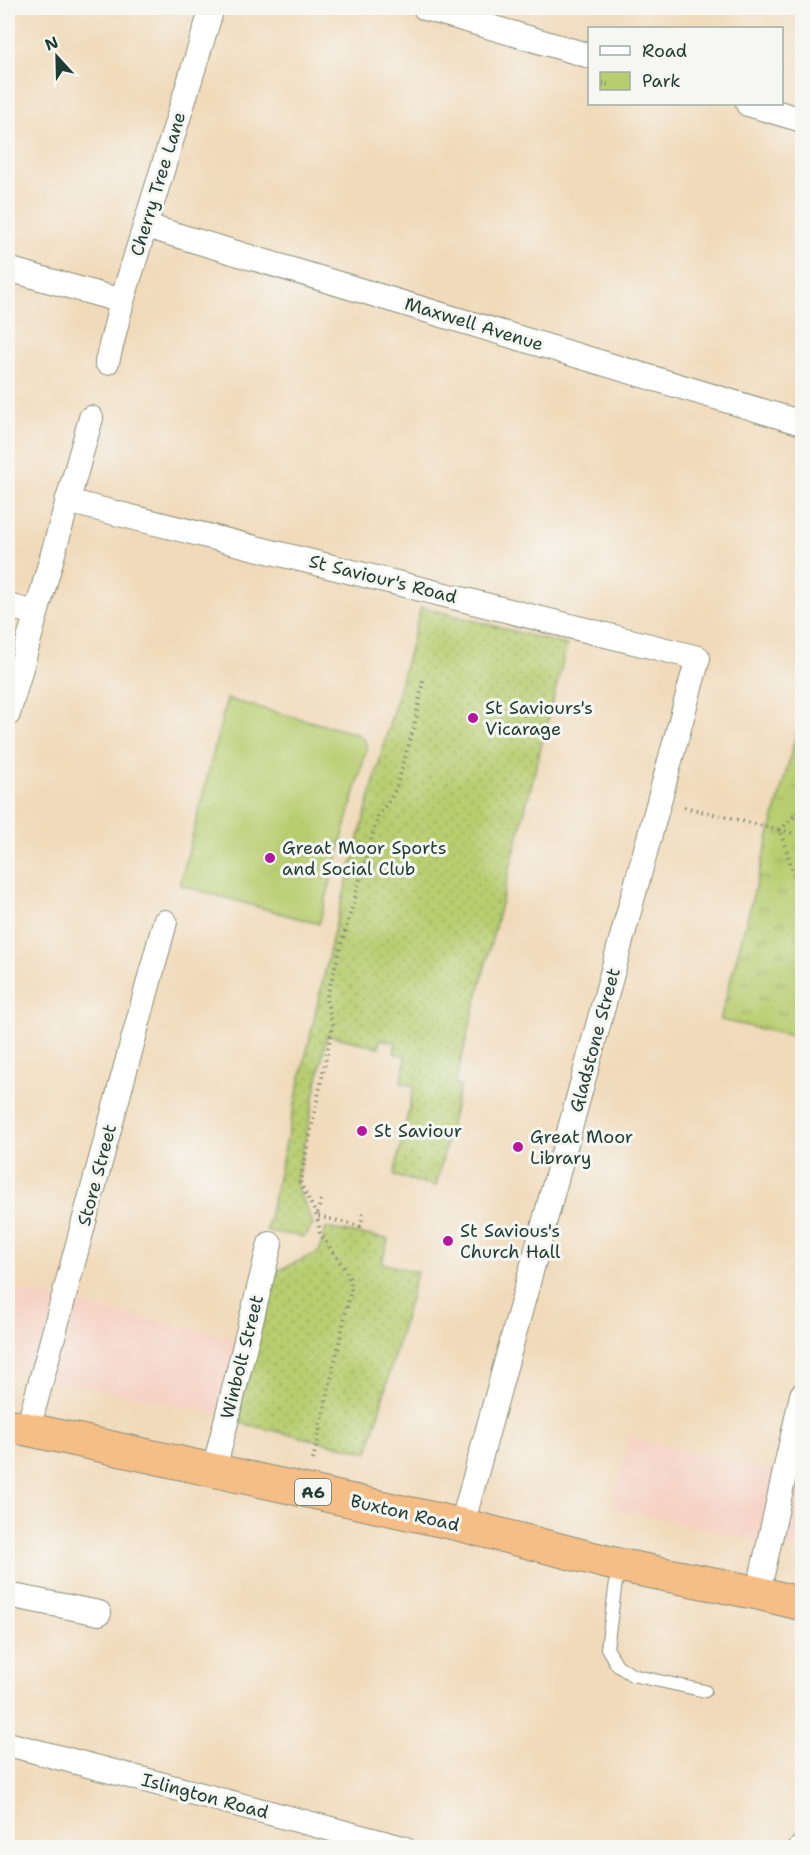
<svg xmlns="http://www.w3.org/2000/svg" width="810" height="1855" viewBox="0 0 810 1855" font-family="'Shantell Sans',sans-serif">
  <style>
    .built { fill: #f6d2c4 }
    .grass { fill: #b8cd70; stroke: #6c8552; stroke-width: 1.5 }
    .park { fill: url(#park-tufts); stroke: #6c8552; stroke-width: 1.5 }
    .garden { fill: url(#garden-dots); stroke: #6c8552; stroke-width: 1.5 }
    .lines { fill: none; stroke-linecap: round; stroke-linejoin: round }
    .lane-casing { stroke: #888c77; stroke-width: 14 }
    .street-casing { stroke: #888c77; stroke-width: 26 }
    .highway-casing { stroke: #888c77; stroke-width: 35 }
    .path { stroke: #888c77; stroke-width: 4; stroke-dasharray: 1.5 4.5; stroke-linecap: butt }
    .lane { stroke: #fff; stroke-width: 12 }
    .street { stroke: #fff; stroke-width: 24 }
    .highway { stroke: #f6be87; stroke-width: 33 }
    .poi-dot { fill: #b5179e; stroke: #f6f6f2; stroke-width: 2 }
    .labels { text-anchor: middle; stroke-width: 6; stroke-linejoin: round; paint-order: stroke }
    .shield { fill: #f6f6f2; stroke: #60746d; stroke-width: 1.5 }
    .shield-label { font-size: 16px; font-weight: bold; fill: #1f3d34 }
    .street-label { font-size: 18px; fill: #1f3d34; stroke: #f6f6f2 }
    .poi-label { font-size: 18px; fill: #1f3d34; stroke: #f6f6f2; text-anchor: start }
  </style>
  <defs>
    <pattern id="park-tufts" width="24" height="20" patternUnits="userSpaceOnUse" patternTransform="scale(1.5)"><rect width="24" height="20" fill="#b8cd70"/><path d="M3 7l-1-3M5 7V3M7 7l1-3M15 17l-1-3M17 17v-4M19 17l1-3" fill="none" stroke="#95a85d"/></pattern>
    <pattern id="garden-dots" width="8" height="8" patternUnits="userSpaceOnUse" patternTransform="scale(1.5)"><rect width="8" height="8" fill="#b8cd70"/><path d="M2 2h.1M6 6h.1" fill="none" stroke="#95a85d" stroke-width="1.8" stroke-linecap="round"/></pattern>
  </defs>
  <rect width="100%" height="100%" fill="#f6f6f2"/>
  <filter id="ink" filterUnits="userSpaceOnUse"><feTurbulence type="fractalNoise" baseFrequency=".0167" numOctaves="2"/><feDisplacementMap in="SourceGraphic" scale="12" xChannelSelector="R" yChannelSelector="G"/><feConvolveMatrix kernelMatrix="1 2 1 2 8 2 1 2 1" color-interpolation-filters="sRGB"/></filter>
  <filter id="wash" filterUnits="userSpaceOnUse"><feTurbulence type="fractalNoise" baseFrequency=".008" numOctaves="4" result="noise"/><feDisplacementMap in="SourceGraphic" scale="24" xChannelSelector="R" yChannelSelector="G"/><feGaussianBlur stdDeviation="1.35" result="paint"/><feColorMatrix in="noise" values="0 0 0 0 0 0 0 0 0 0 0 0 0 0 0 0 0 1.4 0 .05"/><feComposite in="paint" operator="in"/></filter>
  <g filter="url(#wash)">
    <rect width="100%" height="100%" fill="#f1daba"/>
    <g class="built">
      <polygon points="8,1288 239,1339 222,1414 8,1371"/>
      <polygon points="630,1437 779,1473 784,1450 802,1454 802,1551 611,1507"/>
    </g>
    <path class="grass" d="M227 699 357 734C365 739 367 743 366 751L319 924 180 885Z"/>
    <polygon class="park" points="802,712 802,1038 720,1020"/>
    <g class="garden">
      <polygon points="421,607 567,645 455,1084 460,1086 436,1186 394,1176 414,1086 401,1083 406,1056 394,1053 396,1042 380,1039 379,1047 327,1035 296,1183 313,1225 304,1237 266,1231 335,927"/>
      <polygon points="326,1228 388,1239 382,1263 417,1272 368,1452 236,1422 277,1271 319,1252"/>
    </g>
  </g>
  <g filter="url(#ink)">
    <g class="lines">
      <defs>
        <polyline id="lane" points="618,1567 607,1648 617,1665 632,1675 705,1691"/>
        <g id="street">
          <polyline points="425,8 590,56"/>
          <polyline points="748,104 802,120"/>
          <polyline points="146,226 802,423"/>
          <polyline points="8,269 122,301"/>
          <polyline points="107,362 122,301 212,8"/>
          <polyline points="67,501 698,658 462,1525"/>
          <polyline points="8,606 36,613"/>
          <polyline points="8,714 91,418"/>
          <polyline points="28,1429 165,922"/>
          <polyline points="214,1470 270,1244"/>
          <polyline points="758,1593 802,1395"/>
          <polyline points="8,1595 99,1613"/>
          <polyline points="8,1744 403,1848"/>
          <polyline points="801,1848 802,1847"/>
        </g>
        <polyline id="highway" points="8,1425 462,1525 618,1565 758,1593 802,1604"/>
      </defs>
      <use href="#lane" class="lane-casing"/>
      <use href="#street" class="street-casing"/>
      <use href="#highway" class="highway-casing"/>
      <g class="path">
        <polyline points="684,807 780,830 802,901"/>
        <polyline points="792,833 780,830 802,809"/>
        <polyline points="321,1200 317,1216 360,1226 364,1210"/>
        <polyline points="313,1460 351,1289 350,1279 346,1271 320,1233 317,1216 300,1182 333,1025 326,999 378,816 393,795 397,785 414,727 424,676"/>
      </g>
      <use href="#lane" class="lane"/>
      <use href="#street" class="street"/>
      <use href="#highway" class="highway"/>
    </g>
  </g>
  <g class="poi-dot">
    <circle cx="473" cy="718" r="6"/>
    <circle cx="270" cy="858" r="6"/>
    <circle cx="362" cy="1131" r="6"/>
    <circle cx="518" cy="1147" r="6"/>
    <circle cx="448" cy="1241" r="6"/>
  </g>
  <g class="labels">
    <rect class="shield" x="295" y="1479" width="36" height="26" rx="4.5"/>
    <g class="shield-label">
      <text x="313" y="1498">A6</text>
    </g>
    <g class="street-label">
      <text transform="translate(158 184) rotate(-73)" y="6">Cherry Tree Lane</text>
      <text transform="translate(474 324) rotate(17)" y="6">Maxwell Avenue</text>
      <text transform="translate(383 579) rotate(14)" y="6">St Saviour's Road</text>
      <text transform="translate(595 1040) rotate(-75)" y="6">Gladstone Street</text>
      <text transform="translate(97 1175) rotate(-75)" y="6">Store Street</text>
      <text transform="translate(242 1357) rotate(-76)" y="6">Winbolt Street</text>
      <text transform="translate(405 1513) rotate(13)" y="6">Buxton Road</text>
      <text transform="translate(205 1796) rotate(15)" y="6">Islington Road</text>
    </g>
    <g class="poi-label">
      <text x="485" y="714">St Saviours's<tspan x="485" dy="21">Vicarage</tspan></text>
      <text x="282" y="854">Great Moor Sports<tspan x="282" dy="21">and Social Club</tspan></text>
      <text x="374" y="1137">St Saviour</text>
      <text x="530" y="1143">Great Moor<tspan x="530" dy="21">Library</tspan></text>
      <text x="460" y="1237">St Savious's<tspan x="460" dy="21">Church Hall</tspan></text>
    </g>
  </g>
  <rect width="810" height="1855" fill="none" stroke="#f6f6f2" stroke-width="30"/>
  <rect x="588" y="27" width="195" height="78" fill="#f6f6f2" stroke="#a0aca6" stroke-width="1.5"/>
  <rect x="600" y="46" width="30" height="9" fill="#ffffff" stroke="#a0aca6" stroke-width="1.5"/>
  <text x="642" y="57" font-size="18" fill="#1f3d34">Road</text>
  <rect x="600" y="72" width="30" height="18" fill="url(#park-tufts)" stroke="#a0aca6" stroke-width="1.5"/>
  <text x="642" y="87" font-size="18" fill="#1f3d34">Park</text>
  <g transform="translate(57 57) rotate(338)" stroke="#f6f6f2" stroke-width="4.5" paint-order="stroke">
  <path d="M0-4.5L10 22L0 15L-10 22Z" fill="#1f3d34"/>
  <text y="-9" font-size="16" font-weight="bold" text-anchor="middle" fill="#1f3d34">N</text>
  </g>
</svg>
